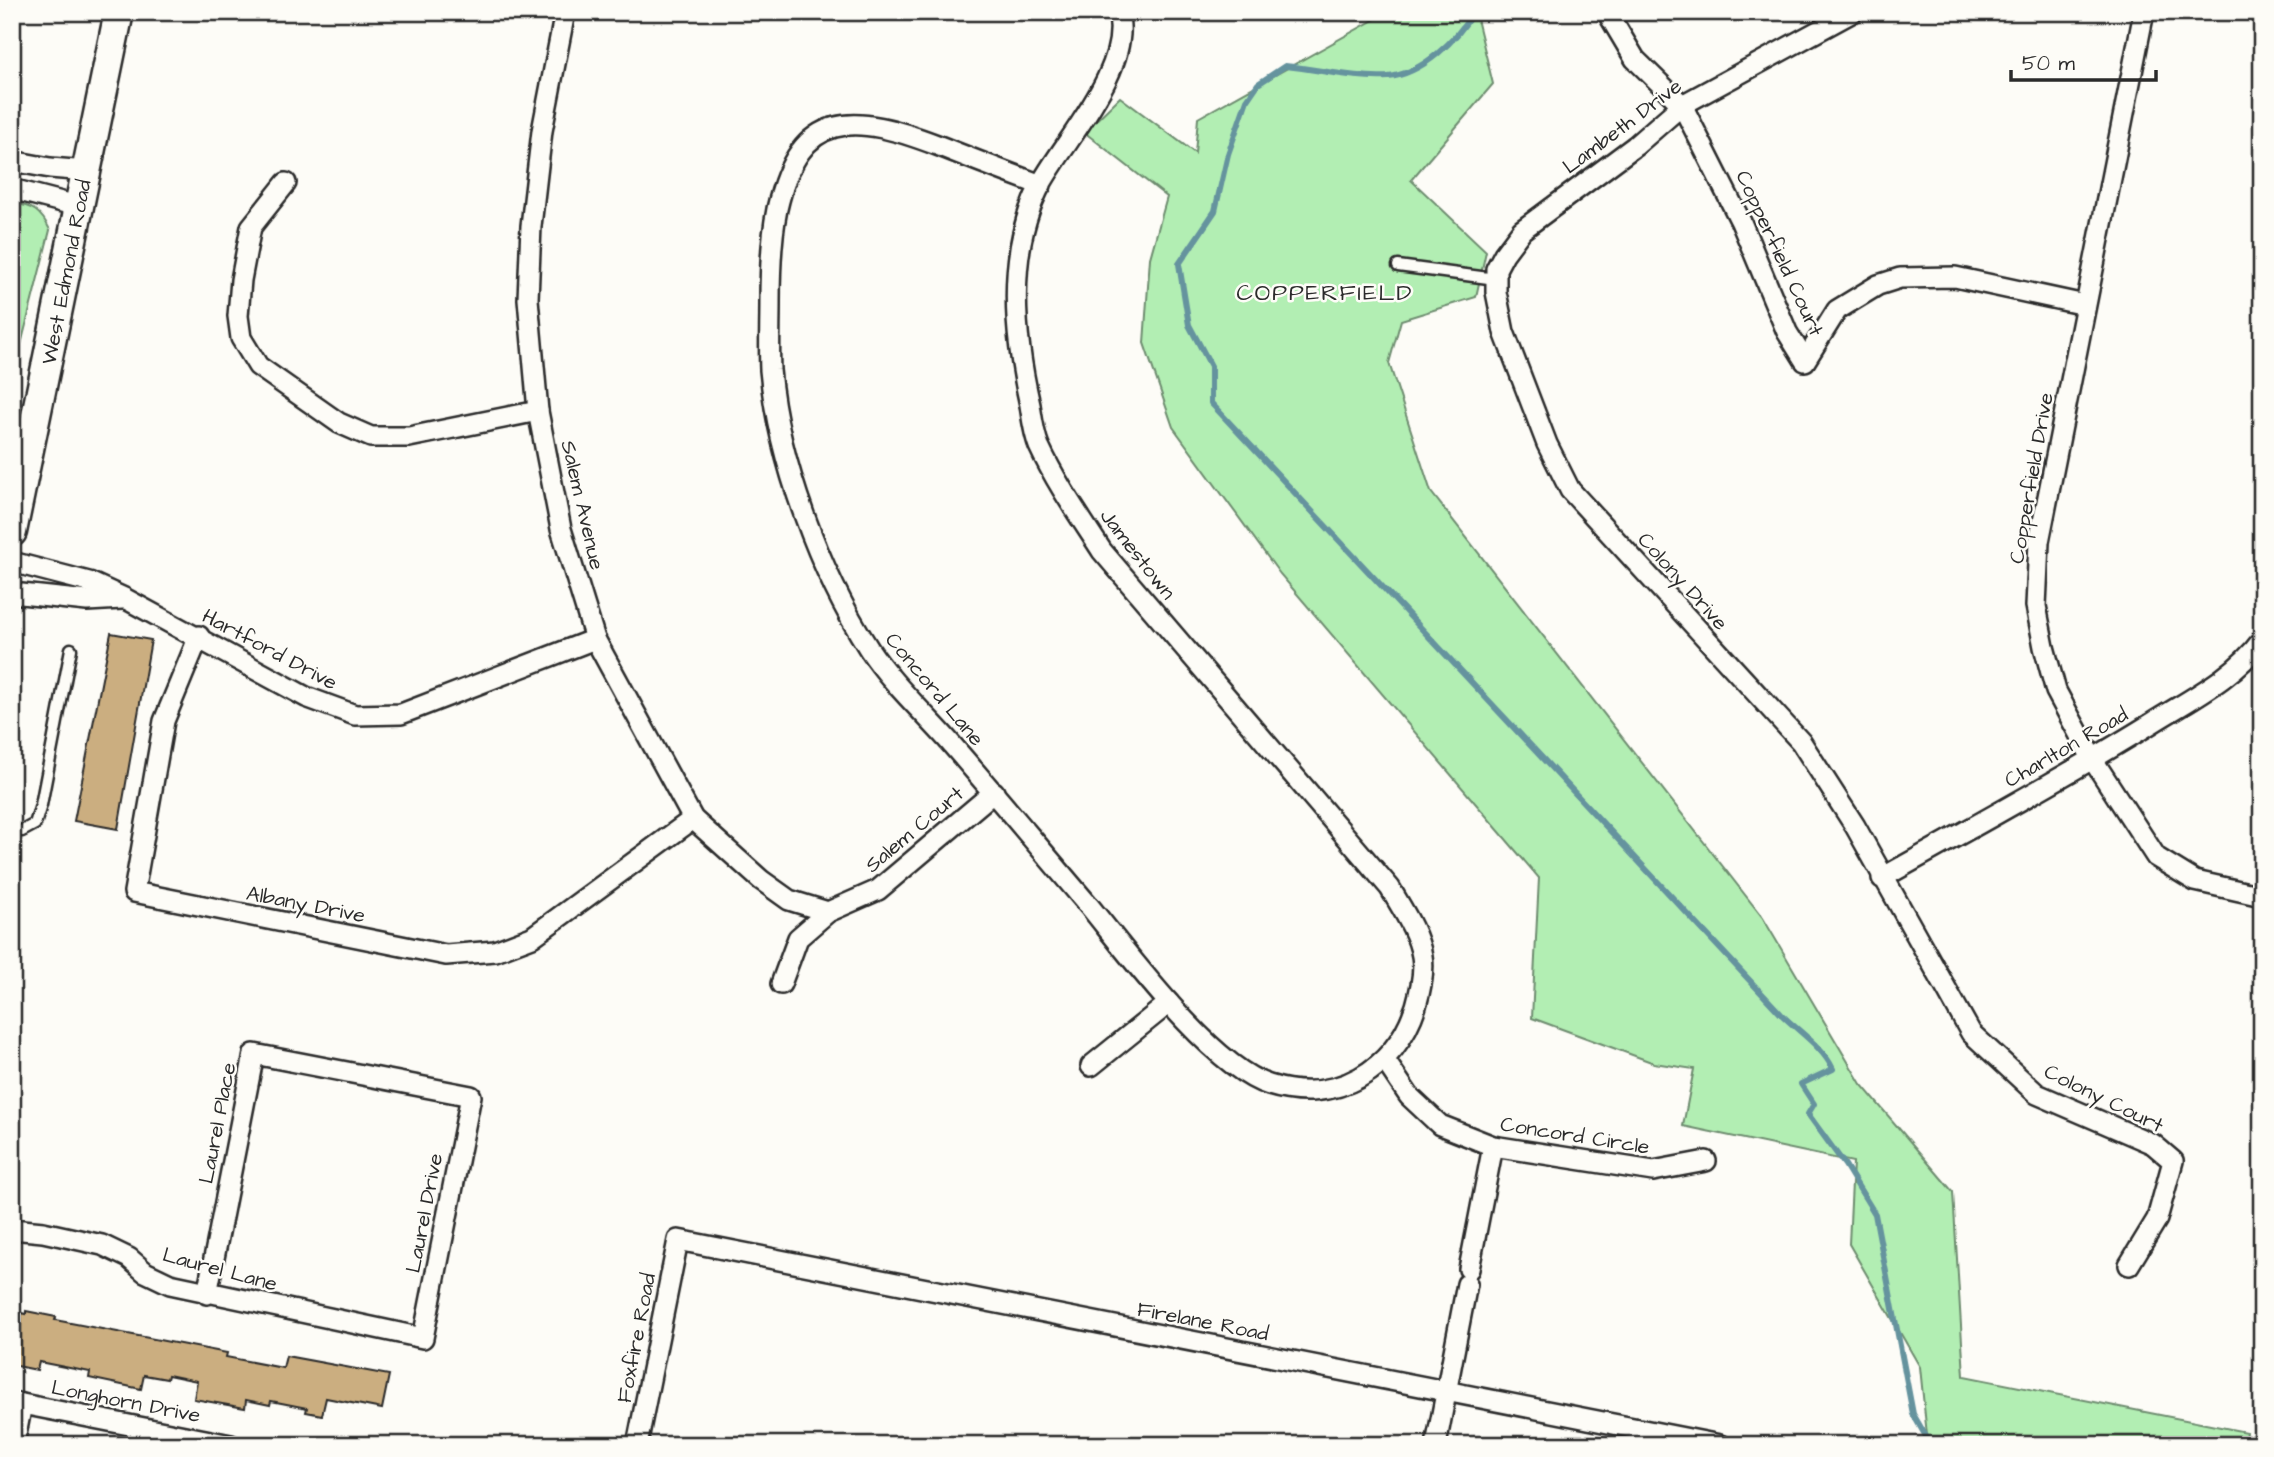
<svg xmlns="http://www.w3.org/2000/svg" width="2274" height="1457" viewBox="0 0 2274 1457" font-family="'Architects Daughter',sans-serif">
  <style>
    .green { fill: #b2eeb3; stroke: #6e8c6f; stroke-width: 2 }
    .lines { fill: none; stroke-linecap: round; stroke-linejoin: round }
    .stream { stroke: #65939e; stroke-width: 6 }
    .building { fill: #cbae80; stroke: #2b2b2b; stroke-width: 2 }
    .lane-casing { stroke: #2b2b2b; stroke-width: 15 }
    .street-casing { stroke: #2b2b2b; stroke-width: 24 }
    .secondary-casing { stroke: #2b2b2b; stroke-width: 33 }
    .lane { stroke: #fdfcf7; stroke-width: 10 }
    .street { stroke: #fdfcf7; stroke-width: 19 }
    .secondary { stroke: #fdfcf7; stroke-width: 28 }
    .labels { text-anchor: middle; stroke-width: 5; stroke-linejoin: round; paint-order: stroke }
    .street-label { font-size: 21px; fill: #2b2b2b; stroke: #fdfcf7 }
    .neighbourhood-label { font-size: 23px; letter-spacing: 2px; fill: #2b2b2b; stroke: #fdfcf7 }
  </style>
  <rect width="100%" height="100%" fill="#fdfcf7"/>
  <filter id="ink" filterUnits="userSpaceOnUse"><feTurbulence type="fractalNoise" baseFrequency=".0143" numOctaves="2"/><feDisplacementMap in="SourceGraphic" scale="14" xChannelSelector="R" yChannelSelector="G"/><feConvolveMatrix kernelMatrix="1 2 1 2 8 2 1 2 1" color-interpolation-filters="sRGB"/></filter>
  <g filter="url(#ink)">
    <g class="green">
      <polygon points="1388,12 1482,12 1477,19 1493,84 1411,180 1486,251 1476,297 1401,320 1389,363 1431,492 1763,918 1861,1084 1953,1192 1964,1376 2246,1432 2244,1445 1928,1445 1920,1367 1849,1244 1853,1162 1683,1126 1694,1069 1654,1063 1532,1018 1539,878 1280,574 1173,427 1144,343 1150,258 1167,197 1084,132 1120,97 1195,153 1198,118"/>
      <path d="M12 203C33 206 41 211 50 230L12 380Z"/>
    </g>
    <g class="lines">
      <path class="stream" d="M1473 12C1457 40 1422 74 1388 77 1355 79 1318 69 1285 66L1258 84 1247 100 1228 154 1215 211 1179 264 1189 325 1211 366V403L1781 1014C1799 1032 1822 1046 1833 1069L1801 1084 1814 1104 1808 1114 1845 1165 1875 1214 1913 1414 1931 1445"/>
    </g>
    <g class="building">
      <polygon points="111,633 151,640 118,829 74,821"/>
      <polygon points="12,1311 26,1314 26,1311 56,1317 55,1320 227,1353 226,1357 283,1368 286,1356 389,1375 382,1409 326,1398 322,1415 306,1412 307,1408 271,1401 270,1405 246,1400 245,1408 194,1399 197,1381 168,1375 167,1379 144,1375 141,1389 89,1378 90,1372 39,1362 37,1370 12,1365"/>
    </g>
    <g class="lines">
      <defs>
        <g id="lane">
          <polyline points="1398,266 1496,279"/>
          <polyline points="12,830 22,831 35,824 41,805 71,649"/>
        </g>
        <g id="street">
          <polyline points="565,12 542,131 531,226 528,299 538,411 561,529 595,639 693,819 761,880 789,900 828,912"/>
          <polyline points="1853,12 1682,105 1635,146 1522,230 1504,254 1496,269 1496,292 1504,332 1547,444 1570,490 1801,742 1855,826 1971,1033 2037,1094 2153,1144 2173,1161 2157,1219 2129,1265"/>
          <polyline points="2144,12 2039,542 2036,606 2044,647 2056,691 2093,760 2156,857 2195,881 2262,896"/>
          <polyline points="1610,17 1635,59 1682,105 1741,222 1787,332 1805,361 1837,310 1878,285 1900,278 1955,277 2085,305"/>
          <polyline points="12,161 50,168 87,171"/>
          <polyline points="286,183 251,227 241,280 238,316 241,338 258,366 339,423 371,437 409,437 538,411"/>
          <path d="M1041 185C1006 172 972 159 937 145 855 114 800 107 777 209 771 239 770 272 770 302 770 325 769 348 770 370 778 460 820 573 869 649 890 681 921 710 947 739 995 794 1042 851 1090 907 1129 955 1212 1067 1269 1085 1336 1106 1395 1070 1416 1006 1420 992 1425 972 1422 956 1418 932 1402 909 1390 888L1102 551C1080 517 1056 483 1039 446 1034 434 1032 418 1030 405 1014 335 1006 248 1042 182 1068 136 1133 66 1118 12"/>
          <polyline points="12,189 81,207"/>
          <polyline points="12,562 89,582 126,599 306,697 355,715 401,714 595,639"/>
          <polyline points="12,593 87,601 122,599"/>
          <polyline points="199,636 164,721 134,892 446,955 495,951 532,937 693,819"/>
          <path d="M1882 878C1972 827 2064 778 2152 723 2190 699 2235 677 2262 640"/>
          <polyline points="781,984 798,938 828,912 878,890 994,792"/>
          <polyline points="1386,1062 1409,1096 1440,1125 1493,1146 1653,1171 1706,1161"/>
          <polyline points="1091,1066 1169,1003"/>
          <polyline points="12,1229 43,1232 102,1245 129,1258 145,1272 170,1284 423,1338 471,1096 254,1054 207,1294"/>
          <polyline points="1469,1269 1493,1146"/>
          <polyline points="12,1402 231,1445"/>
          <polyline points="14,1445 22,1404"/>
          <polyline points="637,1445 678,1240 1720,1445"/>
          <polyline points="1436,1445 1467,1284"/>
        </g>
        <polyline id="secondary" points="12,532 119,12"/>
      </defs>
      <use href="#lane" class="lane-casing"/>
      <use href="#street" class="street-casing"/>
      <use href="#secondary" class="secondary-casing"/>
      <use href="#lane" class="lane"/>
      <use href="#street" class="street"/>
      <use href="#secondary" class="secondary"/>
    </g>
  </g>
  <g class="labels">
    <g class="street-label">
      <text transform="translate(1622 126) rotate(-37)" y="7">Lambeth Drive</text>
      <text transform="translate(1780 253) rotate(65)" y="7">Copperfield Court</text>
      <text transform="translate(66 272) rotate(-79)" y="7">West Edmond Road</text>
      <text transform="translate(2031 478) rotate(-80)" y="7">Copperfield Drive</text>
      <text transform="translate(583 505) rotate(77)" y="7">Salem Avenue</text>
      <text transform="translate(1138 554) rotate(52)" y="7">Jamestown</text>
      <text transform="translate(1683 581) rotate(48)" y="7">Colony Drive</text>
      <text transform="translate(270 649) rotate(28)" y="7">Hartford Drive</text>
      <text transform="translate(935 689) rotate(50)" y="7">Concord Lane</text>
      <text transform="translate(2066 747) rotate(-30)" y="7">Charlton Road</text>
      <text transform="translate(914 829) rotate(-40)" y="7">Salem Court</text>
      <text transform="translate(306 904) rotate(11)" y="7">Albany Drive</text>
      <text transform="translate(2104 1098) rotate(26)" y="7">Colony Court</text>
      <text transform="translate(217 1123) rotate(-79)" y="7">Laurel Place</text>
      <text transform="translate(1575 1135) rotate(9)" y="7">Concord Circle</text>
      <text transform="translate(424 1213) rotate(-79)" y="7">Laurel Drive</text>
      <text transform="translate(220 1269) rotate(15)" y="7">Laurel Lane</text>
      <text transform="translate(1203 1321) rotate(11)" y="7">Firelane Road</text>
      <text transform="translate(636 1338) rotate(-79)" y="7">Foxfire Road</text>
      <text transform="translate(126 1401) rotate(11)" y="7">Longhorn Drive</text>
    </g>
    <g class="neighbourhood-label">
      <text x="1325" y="300">COPPERFIELD</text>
    </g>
  </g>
  <rect width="2274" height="1457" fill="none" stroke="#fdfcf7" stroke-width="42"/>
  <rect x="21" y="21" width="2232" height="1415" fill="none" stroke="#2b2b2b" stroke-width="2.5" filter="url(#ink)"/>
  <path d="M2011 70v10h145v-10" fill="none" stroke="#2b2b2b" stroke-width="3.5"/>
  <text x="2022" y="70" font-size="21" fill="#2b2b2b" stroke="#fdfcf7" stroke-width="5" paint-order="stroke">50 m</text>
</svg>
